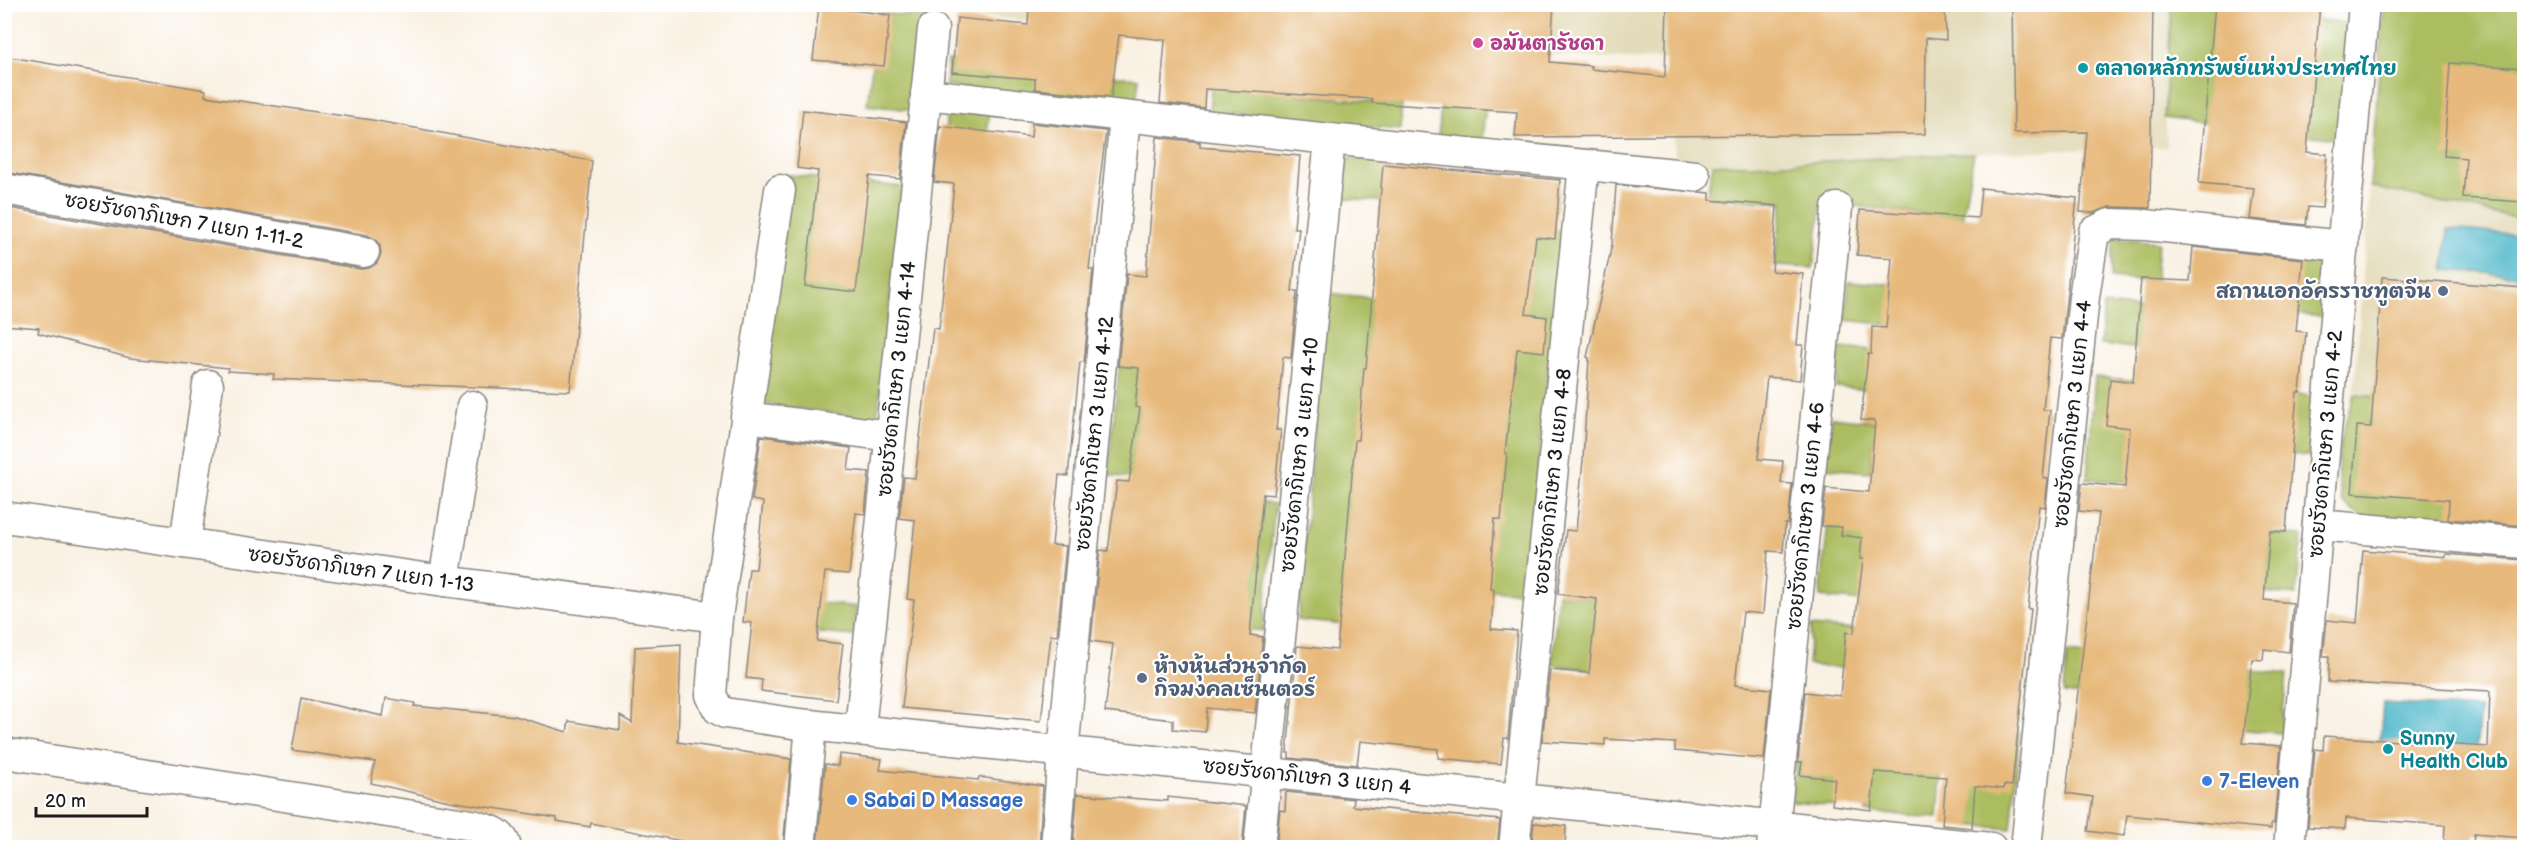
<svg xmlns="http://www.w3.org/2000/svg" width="2529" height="852" viewBox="0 0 2529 852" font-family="'Balsamiq Sans','Playpen Sans Thai',sans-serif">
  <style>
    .built { fill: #e3dbba }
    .green { fill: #abbd61; stroke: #646c3e; stroke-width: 1.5 }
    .water { fill: #4cb6c9; stroke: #346972; stroke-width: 1.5 }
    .building { fill: #e7b97c }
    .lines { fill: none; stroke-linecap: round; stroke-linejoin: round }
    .minor-casing { stroke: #8a8680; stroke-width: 33 }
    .minor { stroke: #fff; stroke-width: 30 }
    .hotel-dot { fill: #d1479c; stroke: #fff; stroke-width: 2 }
    .culture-dot { fill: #0f9aa8; stroke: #fff; stroke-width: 2 }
    .service-dot { fill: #5c6f8a; stroke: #fff; stroke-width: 2 }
    .shop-dot { fill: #3f7fe0; stroke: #fff; stroke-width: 2 }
    .labels { text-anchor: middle; stroke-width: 4.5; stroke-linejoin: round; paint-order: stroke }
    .hotel-label { font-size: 20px; font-weight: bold; fill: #b23c85; stroke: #fff; text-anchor: start }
    .culture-label { font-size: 20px; font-weight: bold; fill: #0d838f; stroke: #fff; text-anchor: start }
    .street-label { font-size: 20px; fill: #1c1c1c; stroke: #fff }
    .service-label { font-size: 20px; font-weight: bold; fill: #4e5e75; stroke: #fff; text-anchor: end }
    .shop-label { font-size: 20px; font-weight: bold; fill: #366cbe; stroke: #fff; text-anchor: start }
  </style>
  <rect width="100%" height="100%" fill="#fff"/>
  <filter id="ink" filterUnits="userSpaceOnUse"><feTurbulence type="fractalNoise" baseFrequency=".0167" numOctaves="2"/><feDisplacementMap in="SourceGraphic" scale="12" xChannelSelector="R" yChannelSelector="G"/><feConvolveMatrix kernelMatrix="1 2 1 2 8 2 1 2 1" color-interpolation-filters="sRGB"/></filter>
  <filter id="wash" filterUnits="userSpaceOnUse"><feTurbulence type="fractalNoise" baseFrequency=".008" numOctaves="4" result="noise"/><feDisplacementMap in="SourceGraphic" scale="24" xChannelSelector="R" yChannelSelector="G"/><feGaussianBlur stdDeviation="1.35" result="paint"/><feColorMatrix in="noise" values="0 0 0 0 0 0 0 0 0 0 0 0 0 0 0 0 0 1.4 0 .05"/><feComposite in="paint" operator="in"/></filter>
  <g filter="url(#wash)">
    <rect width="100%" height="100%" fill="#f9f1e3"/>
    <g class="built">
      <polygon points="819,5 2172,5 2164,118 2167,147 1974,153 1752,165 1676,164 1668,60 1598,58 1116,27"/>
      <polygon points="2384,5 2524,5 2524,408 2354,395"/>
    </g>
    <g class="green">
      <polygon points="2172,5 2282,5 2294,15 2346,24 2344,140 2164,118"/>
      <polygon points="2384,5 2524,5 2524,220 2370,187"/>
      <polygon points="879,13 923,17 911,110 867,105"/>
      <polygon points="948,61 1139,78 1136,104 946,86"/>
      <polygon points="1211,87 1402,104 1400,130 1209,112"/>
      <polygon points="1442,97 1486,102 1482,141 1438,137"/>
      <polygon points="948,104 990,109 983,165 942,160"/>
      <polygon points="1974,153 1962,219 1822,202 1813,268 1774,266 1783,202 1706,198 1713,164 1752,165"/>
      <polygon points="1347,158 1391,163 1388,202 1343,198"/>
      <polygon points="789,175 903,187 877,419 764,404"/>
      <polygon points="1522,227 1563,231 1525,593 1483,589"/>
      <polygon points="2114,238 2158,242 2155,282 2110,278"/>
      <polygon points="2285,253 2329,258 2324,317 2279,313"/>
      <polygon points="1849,281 1894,285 1890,325 1845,320"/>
      <polygon points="1326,293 1374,298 1345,625 1298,620"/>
      <polygon points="2104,305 2148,309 2144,349 2100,345"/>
      <polygon points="1840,347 1884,351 1880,391 1836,387"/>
      <polygon points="1121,349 1151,352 1138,479 1108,475"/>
      <polygon points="2095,377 2140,381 2132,482 2087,479"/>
      <polygon points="2271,393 2315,396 2309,456 2265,451"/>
      <path d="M2354 395 2468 405 2454 520 2364 518 2342 502C2333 460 2341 435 2354 395Z"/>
      <polygon points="1832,417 1876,422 1870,472 1826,468"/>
      <polygon points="1245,501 1275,504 1263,631 1233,627"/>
      <polygon points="1828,524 1872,529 1865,601 1820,597"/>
      <polygon points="2258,532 2302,536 2296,595 2252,591"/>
      <polygon points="1558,594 1602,599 1596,670 1552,665"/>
      <polygon points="814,602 856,607 853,636 810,632"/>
      <polygon points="1811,626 1856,630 1852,669 1808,665"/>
      <polygon points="2067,653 2111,658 2108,697 2064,693"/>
      <polygon points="2242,670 2287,674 2281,733 2237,729"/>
      <polygon points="1999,731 2020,733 2011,829 1967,825 1970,785"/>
      <polygon points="1795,762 1840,767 1836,806 1792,802"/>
      <polygon points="1870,768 1941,773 1938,818 1866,812"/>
    </g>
    <g class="water">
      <polygon points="2448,229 2524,235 2524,276 2444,270"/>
      <polygon points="2383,703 2480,709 2476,754 2380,740"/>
    </g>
    <g id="blocks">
      <g class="building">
        <polygon points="1029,4 1554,4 1550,62 1592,66 1591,69 1665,77 1667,4 1945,4 1946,40 1926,38 1925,134 1515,137 1517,112 1372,103 1372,99 1205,89 1204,108 1160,103 1165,40 1119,35 1111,97 1035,89 1035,79 952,72 957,18 1028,25"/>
        <polygon points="2012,4 2153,4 2150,208 2110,207 2093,213 2080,212 2087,132 2014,133"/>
        <polygon points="2215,4 2320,4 2307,152 2327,154 2322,208 2308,207 2306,225 2250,219 2254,188 2199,183"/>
        <polygon points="819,6 890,15 884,66 813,60"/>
        <polygon points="4,56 206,90 205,96 372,120 592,161 570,391 273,379 274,374 228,371 228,368 130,358 38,333 39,328 4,325 4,207 361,269 369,268 377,263 381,254 380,246 375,239 367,235 4,172"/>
        <polygon points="2450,63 2524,68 2524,202 2463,198 2466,158 2444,156"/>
        <polygon points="803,110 906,122 900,179 869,176 856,292 805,286 818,171 797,168"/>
        <polygon points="1032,123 1106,131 1089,269 1093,270 1084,362 1080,362 1068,476 1059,475 1052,545 1066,546 1057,636 1051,635 1041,721 902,708 914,600 907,599 915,520 899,518 904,477 915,478 933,328 939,329 954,184 934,182 940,126 1031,137"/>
        <polygon points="1157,137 1200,142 1200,147 1300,156 1294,228 1299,228 1292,291 1297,291 1291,358 1283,357 1276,430 1281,430 1274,495 1263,494 1250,635 1263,637 1255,713 1207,708 1205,732 1173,729 1173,720 1105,712 1113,644 1091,641 1100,550 1108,551 1117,481 1129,482 1140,408 1135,407 1139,368 1118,366 1127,274 1146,276"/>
        <polygon points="1383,164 1560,180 1555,239 1536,237 1526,314 1547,317 1544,352 1517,349 1505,453 1507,453 1501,520 1495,519 1490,589 1494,590 1491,629 1517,631 1508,738 1504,738 1501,764 1438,758 1438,749 1360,741 1357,765 1289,758 1289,753 1287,753 1297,646 1337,650 1355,440 1358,440 1364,368 1366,368"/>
        <polygon points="1616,185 1710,193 1710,200 1777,206 1772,271 1803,274 1797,345 1803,345 1800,380 1767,377 1758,459 1783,461 1781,483 1792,484 1788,524 1785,524 1783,552 1768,551 1763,614 1743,612 1735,685 1771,689 1764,759 1675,751 1675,743 1605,739 1605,745 1542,741 1550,670 1589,673 1597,599 1558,594 1566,530 1576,531 1583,460 1589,358 1587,357 1612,245"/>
        <polygon points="1981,188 2077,198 2062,339 2050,338 2043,410 2050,410 2043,478 2048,479 2045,507 2039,506 2028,609 2031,609 2012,786 2004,785 2003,789 1975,786 1972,828 1942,825 1946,777 1875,772 1871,810 1832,805 1835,779 1800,775 1802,762 1798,762 1805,692 1840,696 1846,632 1854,633 1863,559 1860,559 1862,538 1841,535 1842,527 1822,526 1826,488 1869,492 1875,421 1861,420 1868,354 1871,354 1872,327 1886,328 1892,258 1857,255 1860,210 1978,218"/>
        <polygon points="2193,247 2303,259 2296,331 2306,332 2300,392 2297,392 2286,532 2270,531 2264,600 2293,603 2289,652 2264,649 2263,660 2252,659 2243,743 2281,746 2274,824 2271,824 2271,829 2127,815 2124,836 2088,831 2093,797 2066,793 2099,513 2079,511 2082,483 2125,487 2130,428 2106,425 2110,379 2133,382 2141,279 2190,281"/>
        <polygon points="2382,277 2524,288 2524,526 2448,519 2449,500 2352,493 2357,426 2371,427"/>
        <polygon points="761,436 851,448 848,470 869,472 865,514 856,513 849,574 825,572 817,641 843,644 836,700 761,691 762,680 746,678 752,623 743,622 749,569 756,569 763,502 752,500"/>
        <polygon points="2363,550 2446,557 2446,554 2524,560 2524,838 2474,834 2473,845 2444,843 2445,825 2346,818 2345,829 2308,827 2315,749 2323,750 2324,736 2488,747 2490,691 2328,682 2329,656 2323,656 2327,620 2357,623"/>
        <polygon points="681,644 678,742 791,759 783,848 686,848 687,842 591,823 590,827 557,821 557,818 449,801 371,783 375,762 292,750 301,698 383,716 386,698 415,703 414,706 515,716 567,732 569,721 620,730 620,716 632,723 635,647"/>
        <polygon points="839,754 882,759 880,770 978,780 979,777 1043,786 1039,848 817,848 825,764 838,766"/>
        <polygon points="1286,792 1354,799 1353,806 1500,820 1497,848 1276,848 1280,810 1285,811"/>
        <polygon points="1077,794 1168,801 1168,797 1246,806 1242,848 1073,848"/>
        <polygon points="1534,823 1566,826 1565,848 1531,848"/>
      </g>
    </g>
  </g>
  <g filter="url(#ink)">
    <use href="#blocks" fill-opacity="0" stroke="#8a8680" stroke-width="1.5"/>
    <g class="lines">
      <defs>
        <g id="minor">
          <polyline points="926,94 1330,139 1695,176"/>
          <polyline points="4,189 364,252"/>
          <polyline points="780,190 717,617 711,695 718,709 725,713 799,724 1991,848"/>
          <polyline points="746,417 890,436"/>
          <polyline points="4,517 444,581 717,617"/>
          <polyline points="2318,525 2524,543"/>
          <polyline points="185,543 208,385"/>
          <polyline points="444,581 472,406"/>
          <polyline points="860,729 933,29"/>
          <path d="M4 753 472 825C486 829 503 831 506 848"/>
          <polyline points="800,848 811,725"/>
          <polyline points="1056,848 1063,752 1125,117"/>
          <polyline points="1259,848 1330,139"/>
          <polyline points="1514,848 1584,165"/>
          <polyline points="1772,848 1837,208"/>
          <polyline points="2026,848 2084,297 2094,232 2110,224 2146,225 2343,246"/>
          <polyline points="2289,848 2364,4"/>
        </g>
      </defs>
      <use href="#minor" class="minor-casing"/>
      <use href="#minor" class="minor"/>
    </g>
  </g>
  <circle class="hotel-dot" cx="1478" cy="43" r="6"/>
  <g class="culture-dot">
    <circle cx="2083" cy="68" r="6"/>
    <circle cx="2388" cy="749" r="6"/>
  </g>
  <g class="service-dot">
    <circle cx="2443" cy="291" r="6"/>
    <circle cx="1142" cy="678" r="6"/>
  </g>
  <g class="shop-dot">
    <circle cx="2207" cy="781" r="6"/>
    <circle cx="852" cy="800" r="6"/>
  </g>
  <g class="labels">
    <g class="hotel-label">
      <text x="1490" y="50">อมันตารัชดา</text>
    </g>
    <g class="culture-label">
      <text x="2095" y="75">ตลาดหลักทรัพย์แห่งประเทศไทย</text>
      <text x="2400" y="745">Sunny<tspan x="2400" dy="23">Health Club</tspan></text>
    </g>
    <g class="street-label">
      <text transform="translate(184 220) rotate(10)" y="7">ซอยรัชดาภิเษก 7 แยก 1-11-2</text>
      <text transform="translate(896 379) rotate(-84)" y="7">ซอยรัชดาภิเษก 3 แยก 4-14</text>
      <text transform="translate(2072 414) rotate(-84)" y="7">ซอยรัชดาภิเษก 3 แยก 4-4</text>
      <text transform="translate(1094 434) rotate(-84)" y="7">ซอยรัชดาภิเษก 3 แยก 4-12</text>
      <text transform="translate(2325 444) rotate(-85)" y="7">ซอยรัชดาภิเษก 3 แยก 4-2</text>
      <text transform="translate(1299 455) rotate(-84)" y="7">ซอยรัชดาภิเษก 3 แยก 4-10</text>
      <text transform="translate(1552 482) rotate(-84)" y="7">ซอยรัชดาภิเษก 3 แยก 4-8</text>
      <text transform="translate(1805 516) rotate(-84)" y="7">ซอยรัชดาภิเษก 3 แยก 4-6</text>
      <text transform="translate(361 569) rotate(8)" y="7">ซอยรัชดาภิเษก 7 แยก 1-13</text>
      <text transform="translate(1307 776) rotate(6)" y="7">ซอยรัชดาภิเษก 3 แยก 4</text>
    </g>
    <g class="service-label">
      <text x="2431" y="298">สถานเอกอัครราชทูตจีน</text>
      <text x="1154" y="673" text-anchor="start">ห้างหุ้นส่วนจำกัด<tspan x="1154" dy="23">กิจมงคลเซ็นเตอร์</tspan></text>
    </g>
    <g class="shop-label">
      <text x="2219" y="788">7-Eleven</text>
      <text x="864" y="807">Sabai D Massage</text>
    </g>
  </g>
  <rect width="2529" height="852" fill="none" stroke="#fff" stroke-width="24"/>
  <path d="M36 807v9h111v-9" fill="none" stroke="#1c1c1c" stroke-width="3"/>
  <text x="45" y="807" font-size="18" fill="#1c1c1c" stroke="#ffffff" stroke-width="4.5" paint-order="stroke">20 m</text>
</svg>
